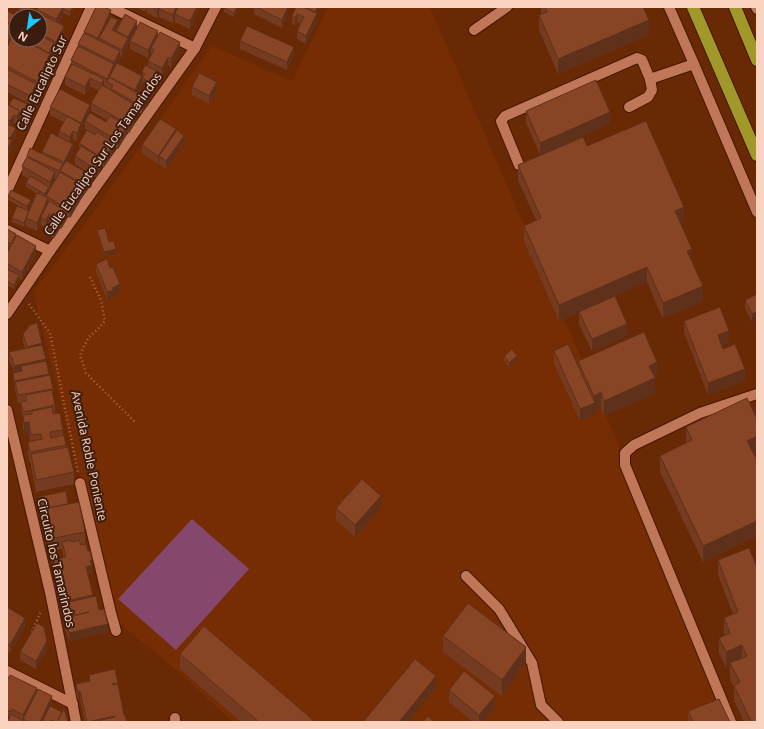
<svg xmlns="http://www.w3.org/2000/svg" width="764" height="729" viewBox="0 0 764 729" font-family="'Open Sans',sans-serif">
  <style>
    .built { fill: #762d03 }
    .green { fill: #85486c }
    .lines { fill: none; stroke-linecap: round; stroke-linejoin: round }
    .minor-casing { stroke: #451500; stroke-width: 12 }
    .highway-casing { stroke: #451500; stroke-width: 14 }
    .path { stroke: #a36d4f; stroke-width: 2.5; stroke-dasharray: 1 3; stroke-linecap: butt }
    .minor { stroke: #c07757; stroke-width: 10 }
    .highway { stroke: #a1982a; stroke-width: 12 }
    .wall { fill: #753b20; fill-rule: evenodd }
    .shaded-wall { fill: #5f301a }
    .building { fill: #884525; stroke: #5f301a }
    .labels { text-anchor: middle; stroke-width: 4; stroke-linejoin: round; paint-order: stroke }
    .street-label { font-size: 12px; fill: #fad2c0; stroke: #3b1d10 }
  </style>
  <rect width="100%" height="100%" fill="#692904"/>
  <polygon class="built" points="328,7 430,7 738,722 233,722 173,667 116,621 33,292 89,218 212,46 292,81"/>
  <polygon class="green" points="192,519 249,569 176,650 118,599"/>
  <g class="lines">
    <defs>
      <g id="minor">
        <polyline points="110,7 195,48"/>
        <polyline points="669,7 694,64 757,212"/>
        <polyline points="756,7 757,9"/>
        <polyline points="474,30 507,7"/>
        <polyline points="629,107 648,97 652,90 650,79"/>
        <polyline points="519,165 501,121 505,116 637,58 642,60 650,79 694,64"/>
        <polyline points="7,191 91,7"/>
        <polyline points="7,230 50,251"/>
        <polyline points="7,314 50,251 195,48 216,7"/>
        <polyline points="7,410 50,592 76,722"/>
        <polyline points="80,483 111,613 116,631"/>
        <polyline points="466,576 499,609 532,663 541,705 558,722"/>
        <polyline points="7,671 73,704"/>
        <polyline points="175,718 175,722"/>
        <polyline points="731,722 625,465 625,453 634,445 700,413 757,394"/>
      </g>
      <g id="highway">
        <polyline points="693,7 757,155"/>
        <polyline points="735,7 757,60"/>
      </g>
    </defs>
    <use href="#minor" class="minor-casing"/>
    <use href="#highway" class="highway-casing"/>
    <g class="path">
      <polyline points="90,277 101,300 105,321 99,328 88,338 80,355 86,373 135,422"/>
      <polyline points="29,304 50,333 78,473"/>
      <polyline points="32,632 41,611"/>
    </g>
    <use href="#minor" class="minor"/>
    <use href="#highway" class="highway"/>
  </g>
  <g class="wall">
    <polygon points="16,7 31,7 30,8 37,12 37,10 39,7 75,7 70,16 63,13 63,15 59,23 64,34 56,50 54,48 54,51 50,59 50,62 44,73 44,76 37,90 36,89 36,92 30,104 7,92 7,11 16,16 16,30 14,29 14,35 16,40 40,40 40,16 27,13"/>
    <polygon points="136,7 200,7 190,29 175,22 175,19 173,23 159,17 159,14 157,18 147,13 147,8 145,12"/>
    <polygon points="238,7 238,9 234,17 224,12 224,8"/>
    <polygon points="254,7 288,7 288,15 282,28 254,14"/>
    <polygon points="296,7 320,7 317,13 317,21 306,44 297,39 297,31 300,24 297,22 295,26 292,24 292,16"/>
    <polygon points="541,7 643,7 649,35 558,74 539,30 539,15 541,14"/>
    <path d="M111 17 118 28 137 29 158 35 180 50 171 67 168 65 162 76V78L154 92 151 90V87L142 82V78L143 77 142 76V84L137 93 146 106 142 114 133 109V112L132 113 135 123 129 133 127 132V134L118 149 114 146V151L104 167 102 166V167L96 177 75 164V156L79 149V143L87 130 85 129V122L77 141 73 139 71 142 73 152 68 162 91 183 85 193H84V194L70 218 67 216V219L61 229 59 228V230L54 238 45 233V229L46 228 41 225V223L37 231 26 226V223L24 227 12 222V218L26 210 8 200V196L31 204 27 210 29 211 36 193 26 187V183L28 178 22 175V166L27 157V156L42 154V152L59 137V131L64 122 50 115V107L90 113 106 122 107 120 91 111V103L99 91 90 86 85 95 65 85V77L71 65V60L78 46V44L84 33V32ZM130 41V49L148 58 151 53V55L148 61V67L142 72V76L118 63 120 59V56L122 58 128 45Z"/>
    <polygon points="240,41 294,55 287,70 240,49"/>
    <polygon points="192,87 217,90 209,104 192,95"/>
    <polygon points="7,104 9,105 27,108 22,119 20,118 17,124 14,123 12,126 16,136 12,144 12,149 7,158"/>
    <polygon points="526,111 610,124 540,155 526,123"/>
    <polygon points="176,132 184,144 166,169 159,164 159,163 158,164 142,153 142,145"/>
    <polygon points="587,146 684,223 680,224 692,260 703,301 663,319 647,282 615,296 627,335 592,351 579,324 579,312 559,321 524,241 524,226 536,220 518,180 518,165"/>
    <polygon points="7,229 36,254 22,280 19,278 19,279 14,289 7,285"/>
    <polygon points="97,230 109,242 116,253 104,256 97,234"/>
    <polygon points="96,264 120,292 114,295 114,298 107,300 96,272"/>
    <polygon points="757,294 752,322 745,308 745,300"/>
    <polygon points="684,321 729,343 722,345 723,349 745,381 708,395 684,332"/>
    <polygon points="23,334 42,346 53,389 53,392 55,405 55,413 53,414 63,430 63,435 66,445 66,447 74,472 74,484 36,492 31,466 31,463 30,463 28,454 28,442 30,441 29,434 24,435 23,427 23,418 21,410 21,403 18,403 13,381 13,373 14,373 12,366 11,366 9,361 9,352 25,349 23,342"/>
    <polygon points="554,351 578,367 578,361 657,378 655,379 655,394 604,416 601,408 595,411 595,415 580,421 554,363"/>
    <polygon points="504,356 517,360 509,367 504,360"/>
    <polygon points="757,419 757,452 754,453 757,460 757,536 703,562 660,472 660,456 686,443 686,427"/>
    <polygon points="38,497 68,504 85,532 85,544 92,560 92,573 88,574 93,596 99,610 108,632 69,641 65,626 66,618 64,610 61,610 54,582 54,574 55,574 54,568 54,560 64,558 62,549 49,551 43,520 42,520 38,505"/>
    <polygon points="336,508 381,508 355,537 336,520"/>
    <polygon points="749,548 757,722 744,722 734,700 734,687 730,679 730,666 726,668 719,653 719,638 725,635 724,633 724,618 733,614 718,575 718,560"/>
    <polygon points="7,607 25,626 10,653 7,651"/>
    <polygon points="443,636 526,662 502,696 443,652"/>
    <polygon points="47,649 36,669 20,660 20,652"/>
    <polygon points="180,654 314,722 241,722 180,669"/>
    <polygon points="89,675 118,685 124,715 127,722 85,722 80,699 78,700 76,692 76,684 89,682"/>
    <polygon points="7,681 37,691 52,704 51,707 68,722 7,722"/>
    <polygon points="449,690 495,708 483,722 473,722 449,702"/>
    <polygon points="688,711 730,722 688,722"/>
  </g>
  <g class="shaded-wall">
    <polygon points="63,7 63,15 56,28 56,19"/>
    <polygon points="73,7 75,7 70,16 70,12"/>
    <polygon points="159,7 162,7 159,9 159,14 157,18 157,10"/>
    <polygon points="176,7 180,7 175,14 175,19 173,23 173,15"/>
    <polygon points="197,7 200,7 190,29 190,21"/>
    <polygon points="237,7 238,7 238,9 234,17 234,13"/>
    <polygon points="288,7 288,15 282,28 282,20"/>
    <polygon points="318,7 320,7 315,16 315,12"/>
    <polygon points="111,10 111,18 99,38 99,42 98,46 98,38"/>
    <polygon points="317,13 317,21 306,44 306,36"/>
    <polygon points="297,14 297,22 295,26 295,18"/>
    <polygon points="118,20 118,28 112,38 112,30"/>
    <polygon points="649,20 649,35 558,74 558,59"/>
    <polygon points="137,21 137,29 128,45 128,37"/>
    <polygon points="14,26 14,34 11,40 11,32"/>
    <polygon points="64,26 64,34 56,50 56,42"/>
    <polygon points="158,31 158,39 151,48 151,53 148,58 148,50"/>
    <polygon points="10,37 10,45 7,51 7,43"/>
    <polygon points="128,38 128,46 122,58 122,50"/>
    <polygon points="180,42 180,50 171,67 171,59"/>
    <polygon points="54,43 54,51 50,59 50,62 44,73 44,76 37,90 37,82 43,68 49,56 49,53"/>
    <polygon points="294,47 294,55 287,70 287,62"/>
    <polygon points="120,51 120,59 114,70 109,77 109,82 107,82 107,87 107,79 114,65 114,62"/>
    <polygon points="168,57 168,65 162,76 162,68"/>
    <polygon points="162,74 162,78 154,92 154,88"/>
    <polygon points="142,76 142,84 135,98 135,90"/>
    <polygon points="90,78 90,86 85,95 85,87"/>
    <polygon points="104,79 104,87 102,92 102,84"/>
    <polygon points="217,82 217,90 209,104 209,96"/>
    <polygon points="36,84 36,92 30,104 30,96"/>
    <polygon points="146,98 146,106 142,114 142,106"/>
    <polygon points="27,104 27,108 22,119 22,115"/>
    <polygon points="133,104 133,112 129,119 129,111"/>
    <polygon points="90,105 90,113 81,130 81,132 77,141 77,133 81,125 81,123"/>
    <polygon points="20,111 20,119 17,124 17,116"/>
    <polygon points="610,112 610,124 540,155 540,143"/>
    <polygon points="14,115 14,123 10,129 10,121"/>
    <polygon points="135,115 135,123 129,133 129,125"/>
    <polygon points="127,126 127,134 118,149 118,141"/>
    <polygon points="16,128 16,136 12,144 12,149 7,158 7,150 10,143 10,138"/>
    <polygon points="176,129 176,137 159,156 159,163 158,164 158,156"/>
    <polygon points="73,131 73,139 70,145 70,137"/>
    <polygon points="184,136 184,144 166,169 166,161"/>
    <polygon points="114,143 114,151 104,167 104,159"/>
    <polygon points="73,144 73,152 64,170 64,162"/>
    <polygon points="102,159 102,167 96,177 96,169"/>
    <polygon points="55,172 55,180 50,190 50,182"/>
    <polygon points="91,175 91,183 85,193 85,185"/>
    <polygon points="84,186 84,194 70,218 70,210"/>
    <polygon points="49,187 49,191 45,198 45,194"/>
    <polygon points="48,198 48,206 41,217 41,223 37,231 37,223"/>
    <polygon points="31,200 31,204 27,211 27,206"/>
    <polygon points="684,207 684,223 675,227 675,211"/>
    <polygon points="67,211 67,219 61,229 61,221"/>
    <polygon points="49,214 49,222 46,228 46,220"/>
    <polygon points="26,219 26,223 24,227 24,223"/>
    <polygon points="59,226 59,230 54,238 54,234"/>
    <polygon points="16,234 16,242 11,252 11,244"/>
    <polygon points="10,244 10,252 7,257 7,249"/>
    <polygon points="36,246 36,254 22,280 22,272"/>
    <polygon points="116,249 116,253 104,256 104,252"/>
    <polygon points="692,249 692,264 687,251"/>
    <polygon points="647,267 647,282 559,321 559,305"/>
    <polygon points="19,275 19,279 14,289 14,285"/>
    <polygon points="120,284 120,292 114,295 114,298 107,300 107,292 112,288"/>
    <polygon points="703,286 703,301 663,319 663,303"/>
    <polygon points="757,312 757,320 752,322 752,314"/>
    <polygon points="627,324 627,335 592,351 592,339"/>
    <polygon points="729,331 729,343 718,347 718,335"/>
    <polygon points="42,343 42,351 27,355 27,347"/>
    <polygon points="517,356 517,360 509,367 509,363"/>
    <polygon points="46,359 46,367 21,366 21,373 14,375 14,366"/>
    <polygon points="657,362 657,378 655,379 655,394 604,416 604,401 649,366"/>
    <polygon points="745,369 745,381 708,395 708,383"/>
    <polygon points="49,374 49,382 15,382 15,389 14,389 14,381"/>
    <polygon points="601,392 601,408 595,411 595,415 580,421 580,409 594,403 594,396"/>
    <polygon points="29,422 29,434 24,435 24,423"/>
    <polygon points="757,436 757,452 747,456 747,441"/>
    <polygon points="381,496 381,508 355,537 355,525"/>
    <polygon points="757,521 757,536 703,562 703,546"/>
    <polygon points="92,560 92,573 86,575 86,567 90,561"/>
    <polygon points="93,595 93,603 64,603 64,610 61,610 61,602"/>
    <polygon points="89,612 89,620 67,625 67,617"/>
    <polygon points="25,618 25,626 10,653 10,645"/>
    <polygon points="108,624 108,632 69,641 69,633"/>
    <polygon points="47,641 47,649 36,669 36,661"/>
    <polygon points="742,645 742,660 730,663 730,666 726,668 726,652"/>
    <polygon points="526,647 526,662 502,696 502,680"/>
    <polygon points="436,676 436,688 408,722 399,722"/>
    <polygon points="37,688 37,696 23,719 23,715"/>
    <polygon points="80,691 80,699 78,700 78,692"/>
    <polygon points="52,696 52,704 44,721 43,720 43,722 40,722"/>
    <polygon points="495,696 495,708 483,722 479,722 479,715"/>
    <polygon points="9,715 9,722 7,722 7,718"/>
  </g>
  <g class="building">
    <polygon points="39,7 63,7 56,19 37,10"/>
    <polygon points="63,7 73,7 70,12 63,9"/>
    <polygon points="96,7 104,7 111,10 98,38 84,32"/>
    <polygon points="152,7 159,7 157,10"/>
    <polygon points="160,7 176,7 173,15 159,9"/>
    <polygon points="178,7 197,7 190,21 175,14"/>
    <polygon points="224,7 237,7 234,13 224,8"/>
    <polygon points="256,7 288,7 282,20"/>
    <polygon points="296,7 303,7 317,13 306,36 297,31 304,17 297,14 295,18 292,16"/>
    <polygon points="306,7 318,7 315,12"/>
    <polygon points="545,7 643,7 649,20 558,59 539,15 547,12"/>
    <polygon points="29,8 64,26 56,42 40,33 40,16 25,16"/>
    <polygon points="7,11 17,16 16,16 16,26 7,22"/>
    <polygon points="125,14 137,21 128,37 116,31"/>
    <polygon points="111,17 118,20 112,30 128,38 122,50 99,38"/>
    <polygon points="140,22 158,31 148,50 130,41"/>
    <polygon points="7,23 14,26 11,32 7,30"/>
    <polygon points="247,26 294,47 287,62 240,41"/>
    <polygon points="160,32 180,42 171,59 168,57 162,68 148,61 154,50 151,48"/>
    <polygon points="84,33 120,51 114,62 78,44"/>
    <polygon points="7,35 10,37 7,43"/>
    <polygon points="13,35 16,36 16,40 23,40 50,54 43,68 44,68 37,82 7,66 7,47"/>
    <polygon points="40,35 54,43 49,53 25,40 40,40"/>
    <polygon points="78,46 114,64 107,79 71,60"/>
    <polygon points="117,63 142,76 135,90 109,77"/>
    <polygon points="72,64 104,79 102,84 90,78 85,87 65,77"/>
    <polygon points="145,65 162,74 154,88 151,86 152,84 142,78 145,74 142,72"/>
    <polygon points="7,69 36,84 30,96 7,84"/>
    <polygon points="199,73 217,82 209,96 192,87"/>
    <polygon points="109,77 146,98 142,106 111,89 113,85 107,82"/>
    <polygon points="596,80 610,112 540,143 526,111"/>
    <polygon points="102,85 133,104 129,111 135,115 129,125 91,103"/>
    <polygon points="60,89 90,105 81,123 50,107"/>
    <polygon points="13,98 27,104 22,115 20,114 20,111 9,105"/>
    <polygon points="7,104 20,111 17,116 14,115 10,121 7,119"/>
    <polygon points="90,113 106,122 110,116 127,126 118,141 85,121"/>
    <polygon points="67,116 81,124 77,133 73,131 70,137 59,131"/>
    <polygon points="160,119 176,129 158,156 142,145"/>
    <polygon points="646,121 684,207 675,211 692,249 687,251 703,286 663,303 647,267 559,305 524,226 541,218 518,165 583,137 587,146"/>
    <polygon points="7,124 16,128 10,138 7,137"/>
    <polygon points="87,130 95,135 97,132 114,143 104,159 79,143"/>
    <polygon points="177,130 184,136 166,161 159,156"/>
    <polygon points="51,133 73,144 64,162 42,152"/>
    <polygon points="7,138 12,140 7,150"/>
    <polygon points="81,146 102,159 96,169 75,156"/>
    <polygon points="30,148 63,164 59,171 27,156"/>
    <polygon points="27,157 55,172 50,182 22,166"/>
    <polygon points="66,161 91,175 85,185 60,171"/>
    <polygon points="60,172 84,186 70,210 46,196"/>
    <polygon points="30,176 49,187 45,194 26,183"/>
    <polygon points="11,190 31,200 27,206 8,196"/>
    <polygon points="37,193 48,198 37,223 26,218"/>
    <polygon points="49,201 67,211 61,221 49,214 46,220 41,217"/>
    <polygon points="17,206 29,211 24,223 12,218"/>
    <polygon points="50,220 59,226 54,234 45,229"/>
    <polygon points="105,228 109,242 114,241 116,249 104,252 97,230"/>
    <polygon points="7,229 16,234 11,244 7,241"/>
    <polygon points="17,235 36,246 22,272 7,263 7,253"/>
    <polygon points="7,243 10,244 7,249"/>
    <polygon points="107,259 110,268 113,267 120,284 112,288 114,290 107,292 96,264"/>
    <polygon points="7,269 19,275 14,285 7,281"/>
    <polygon points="757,294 757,312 752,314 745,300"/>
    <polygon points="615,296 627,324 592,339 579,312"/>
    <polygon points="720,307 729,331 718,335 723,349 735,344 745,369 708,383 684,321"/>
    <polygon points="37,323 42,343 27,347 23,334 30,325"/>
    <polygon points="644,332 657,362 649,366 655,378 604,401 601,392 594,396 578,361"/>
    <polygon points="568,344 595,403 580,409 554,351"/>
    <polygon points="42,345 46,359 14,366 12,358 11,358 9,352"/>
    <polygon points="512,349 517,356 509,363 504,356"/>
    <polygon points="46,361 49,374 14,381 13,373 22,371 21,366"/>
    <polygon points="50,375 53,389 18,395 15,382"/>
    <polygon points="52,390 55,405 23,412 21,402 26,401 26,395"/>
    <polygon points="747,398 757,419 757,436 747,441 757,460 757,521 703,546 660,456 692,440 686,427"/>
    <polygon points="52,407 53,414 60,413 63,430 50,432 51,438 64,435 66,445 30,452 28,442 42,439 41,434 31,435 29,422 24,423 23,415 32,414 32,411"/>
    <polygon points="68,447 74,472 36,480 31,454"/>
    <polygon points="362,479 381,496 355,525 336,508"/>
    <polygon points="66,491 68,504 43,509 43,512 42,512 38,497"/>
    <polygon points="79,502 85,532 49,539 43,509"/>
    <polygon points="71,540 72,542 79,540 81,545 86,544 88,551 90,551 92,560 90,561 92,565 86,567 93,595 61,602 54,574 57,573 54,560 66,557 62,542"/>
    <polygon points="749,548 757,567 757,722 751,722 734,685 740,682 730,663 747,656 742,645 726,652 719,638 730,633 724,618 738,612 718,560"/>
    <polygon points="96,596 99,610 104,609 108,624 69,633 65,618 89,612 67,617 64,603"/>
    <polygon points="468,603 526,647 502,680 443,636"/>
    <polygon points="7,607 25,618 10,645 7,643"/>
    <polygon points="37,623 44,627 47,641 36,661 20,652"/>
    <polygon points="204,626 314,721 313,722 259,722 180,654"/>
    <polygon points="415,659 436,676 399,722 363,722"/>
    <polygon points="115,669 118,683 112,684 113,685 118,684 124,715 125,715 127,722 92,722 115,717 115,716 87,722 80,691 78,692 76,684 90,681 89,675"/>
    <polygon points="464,671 495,696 479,715 449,690"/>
    <polygon points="10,675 37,688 23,715 12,709 11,712 7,710 7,681"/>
    <polygon points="38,689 52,696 40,722 26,722 27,721 23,719"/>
    <polygon points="719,699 730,722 693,722 688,711"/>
    <polygon points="50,706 62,712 57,722 55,722 51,720 49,722 46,722 43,720"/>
    <polygon points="64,709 68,722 57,722"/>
    <polygon points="11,714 25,722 7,722"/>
    <polygon points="428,716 434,722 423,722"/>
  </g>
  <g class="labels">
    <g class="street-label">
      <text transform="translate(42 83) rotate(-65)" y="4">Calle Eucalipto Sur</text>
      <text transform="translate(103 154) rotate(-55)" y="4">Calle Eucalipto Sur Los Tamarindos</text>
      <text transform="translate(89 456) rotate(78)" y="4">Avenida Roble Poniente</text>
      <text transform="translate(56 563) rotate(77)" y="4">Circuito los Tamarindos</text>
    </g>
  </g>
  <rect width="764" height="729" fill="none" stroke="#fad2c0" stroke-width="16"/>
  <g transform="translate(28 28) rotate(210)"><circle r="19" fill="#3b1d10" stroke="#876556"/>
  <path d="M0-3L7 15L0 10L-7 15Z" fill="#18cafc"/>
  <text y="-6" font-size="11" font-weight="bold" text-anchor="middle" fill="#fad2c0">N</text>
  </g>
</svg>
